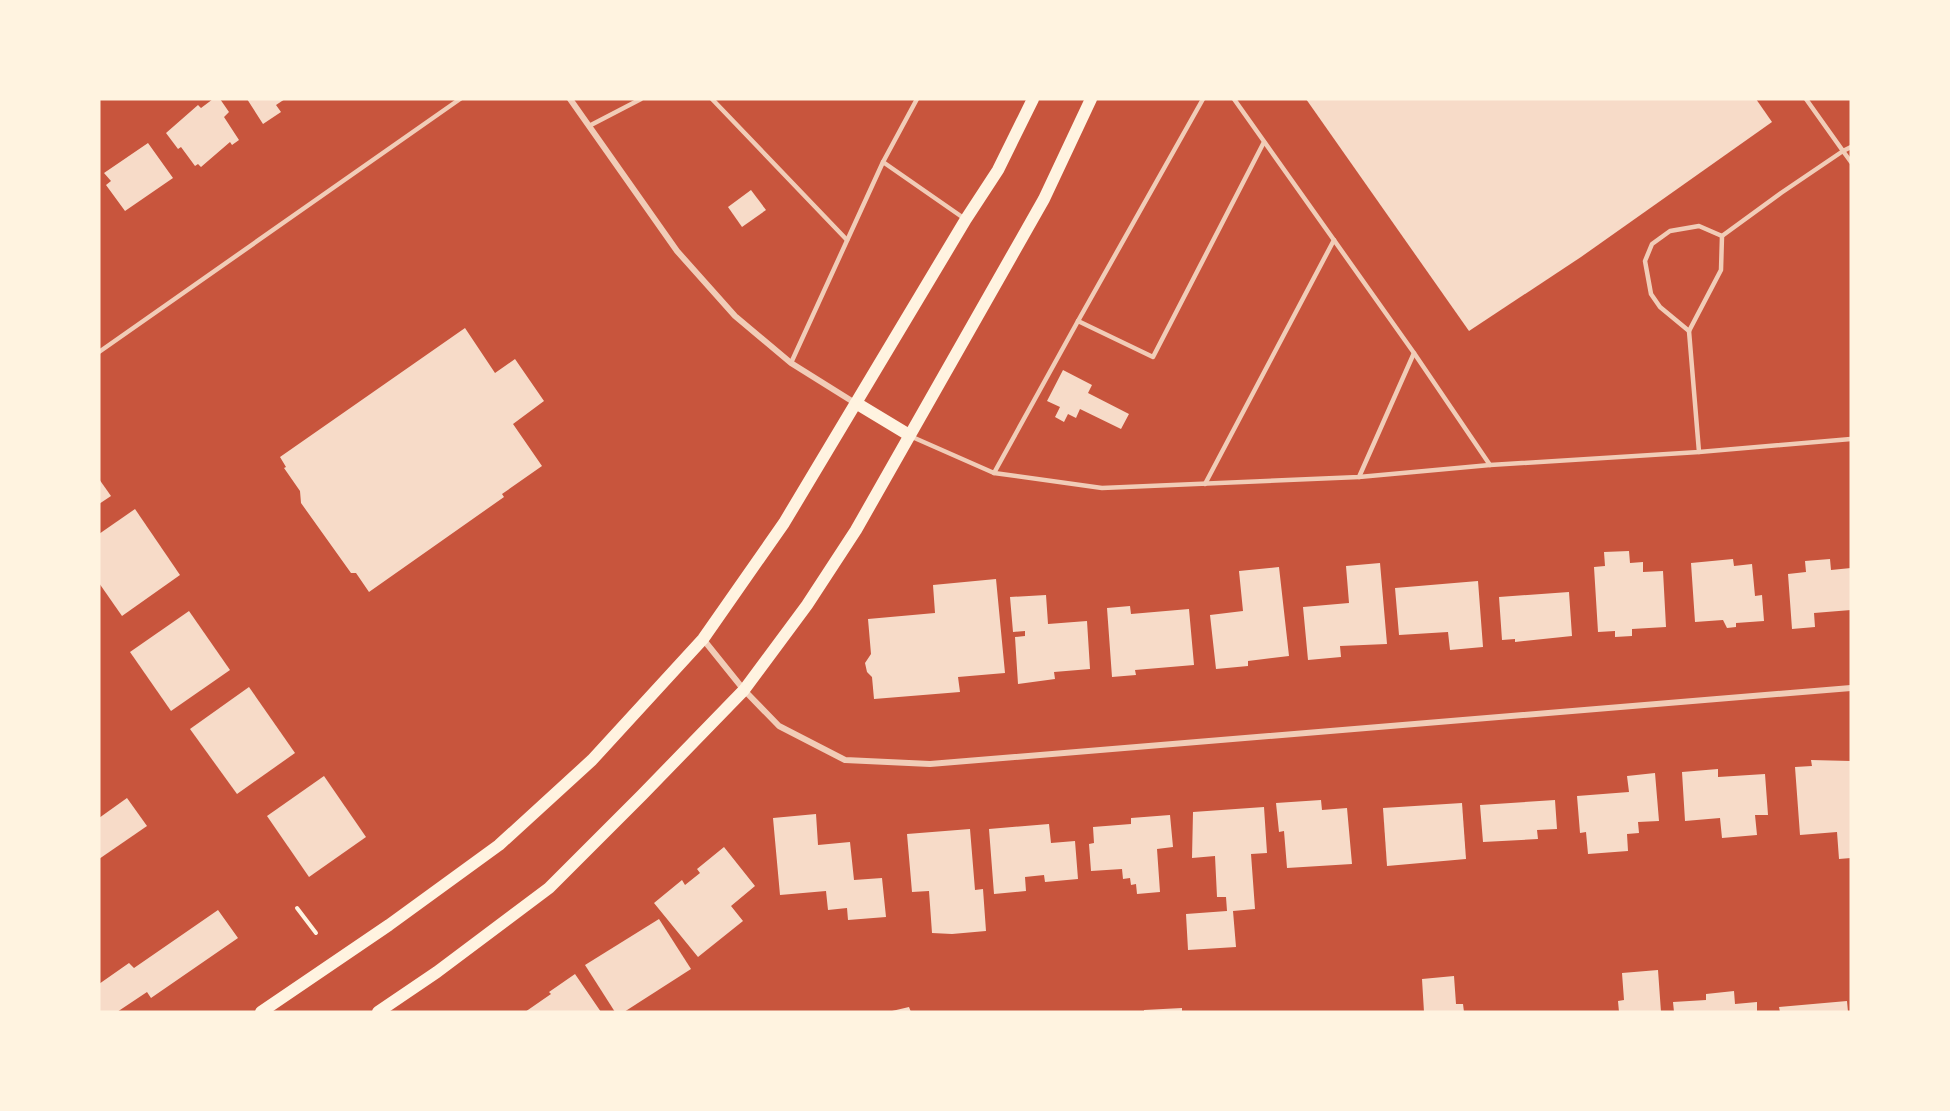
<svg xmlns="http://www.w3.org/2000/svg" width="1950" height="1111" viewBox="0 0 1950 1111" font-family="Overpass,sans-serif">
  <style>
    .building { fill: #f7dbc8 }
    .lines { fill: none; stroke-linecap: round; stroke-linejoin: round }
    .path { stroke: #fff3e0; stroke-width: 4 }
    .service { stroke: #f1ccb7; stroke-width: 4.5 }
    .minor { stroke: #f1ccb7; stroke-width: 6 }
    .secondary { stroke: #fff3e0; stroke-width: 12 }
  </style>
  <rect width="100%" height="100%" fill="#c8553d"/>
  <g class="building">
    <polygon points="213,99 220,99 229,112 224,117 239,140 232,145 230,142 201,167 198,164 195,166 181,147 178,149 166,133 198,105 201,108"/>
    <polygon points="247,99 285,99 276,105 281,112 263,124"/>
    <polygon points="1306,99 1756,99 1772,122 1581,257 1469,331"/>
    <polygon points="148,143 173,178 125,211 106,185 111,181 104,173"/>
    <polygon points="751,190 766,210 742,227 728,207"/>
    <polygon points="465,328 495,373 515,359 544,401 513,424 542,466 502,494 504,497 369,592 356,573 351,573 301,503 300,491 284,468 286,467 280,457"/>
    <polygon points="1063,370 1092,385 1088,393 1129,414 1121,429 1080,409 1076,418 1068,414 1064,422 1055,417 1060,407 1047,401"/>
    <polygon points="99,479 111,496 99,504"/>
    <polygon points="135,509 180,575 122,616 99,583 99,534"/>
    <polygon points="1629,551 1630,563 1643,562 1643,572 1663,571 1666,627 1632,629 1632,636 1615,637 1615,631 1598,632 1594,567 1605,566 1604,552"/>
    <polygon points="1733,559 1734,566 1752,564 1755,596 1762,595 1764,621 1736,623 1736,627 1727,628 1723,620 1695,622 1691,563"/>
    <polygon points="1830,559 1831,570 1851,568 1851,610 1814,613 1815,627 1792,629 1788,574 1806,572 1805,561"/>
    <polygon points="1380,563 1387,644 1340,646 1341,657 1308,660 1303,607 1349,603 1346,566"/>
    <polygon points="1279,567 1289,656 1248,661 1248,666 1216,669 1210,615 1243,611 1239,571"/>
    <polygon points="996,579 1005,673 958,677 960,692 874,699 872,677 867,672 865,663 871,654 868,619 935,613 933,585"/>
    <polygon points="1478,581 1483,647 1450,650 1448,632 1399,635 1395,588"/>
    <polygon points="1569,592 1572,636 1515,642 1515,639 1502,640 1499,597"/>
    <polygon points="1046,595 1048,624 1087,621 1090,669 1054,672 1055,679 1018,684 1015,637 1025,636 1025,631 1013,632 1010,597"/>
    <polygon points="1130,606 1131,614 1189,609 1194,665 1135,670 1136,675 1112,677 1107,608"/>
    <polygon points="189,611 230,670 171,711 130,652"/>
    <polygon points="249,687 295,753 237,794 190,729"/>
    <polygon points="1811,760 1851,761 1851,858 1839,859 1837,832 1800,835 1795,767 1812,766"/>
    <polygon points="1718,769 1718,777 1765,774 1768,815 1755,815 1757,835 1722,838 1720,818 1685,821 1682,772"/>
    <polygon points="1655,773 1659,821 1638,822 1639,833 1627,834 1628,851 1588,854 1586,832 1580,833 1577,796 1629,792 1627,776"/>
    <polygon points="324,776 366,837 309,877 267,816"/>
    <polygon points="127,798 147,826 99,859 99,818"/>
    <polygon points="1321,800 1322,810 1347,808 1352,864 1287,868 1284,831 1279,832 1276,803"/>
    <polygon points="1555,800 1557,829 1537,830 1538,839 1483,842 1480,805"/>
    <polygon points="1462,803 1466,859 1387,866 1383,808"/>
    <polygon points="1264,807 1267,853 1251,854 1255,909 1233,911 1236,947 1188,950 1186,914 1227,911 1226,897 1217,897 1215,856 1192,858 1193,812"/>
    <polygon points="816,814 818,845 850,842 854,880 882,878 886,917 848,920 847,908 828,910 826,891 780,895 773,818"/>
    <polygon points="1170,815 1173,847 1157,849 1160,892 1137,894 1136,884 1131,885 1130,878 1123,879 1122,869 1091,871 1089,844 1094,843 1093,827 1131,824 1131,818"/>
    <polygon points="1049,824 1051,843 1075,841 1078,879 1045,882 1044,875 1025,877 1026,891 994,894 989,829"/>
    <polygon points="970,829 975,890 983,889 986,931 952,934 932,933 929,891 912,892 907,834"/>
    <polygon points="724,847 755,886 731,906 743,921 698,957 654,903 682,880 685,885 700,873 697,869"/>
    <polygon points="218,910 238,938 151,998 147,992 117,1012 99,1012 99,984 129,963 134,968"/>
    <polygon points="659,919 691,969 624,1012 615,1012 585,965"/>
    <polygon points="1658,970 1661,1012 1619,1012 1618,1001 1624,1000 1622,973"/>
    <polygon points="575,974 601,1012 525,1012 551,994 549,992"/>
    <polygon points="1454,976 1456,1004 1463,1004 1464,1012 1424,1012 1422,979"/>
    <polygon points="1734,991 1735,1004 1757,1002 1757,1012 1674,1012 1673,1002 1706,1000 1706,994"/>
    <polygon points="1847,1001 1848,1012 1780,1012 1779,1007"/>
    <polygon points="909,1007 911,1012 892,1012 892,1011"/>
    <polygon points="1182,1008 1182,1012 1144,1012 1144,1010"/>
  </g>
  <g class="lines">
    <polyline class="path" points="297,908 316,933"/>
    <g class="service">
      <polyline points="712,99 847,240"/>
      <polyline points="917,99 883,162 965,219"/>
      <polyline points="1234,99 1414,353 1490,465"/>
      <polyline points="1806,99 1843,151 1851,147"/>
      <polyline points="589,126 641,99"/>
      <polyline points="1722,236 1781,193 1843,151 1851,162"/>
      <polyline points="1078,321 1153,357 1264,142"/>
      <polyline points="1689,331 1660,307 1651,294 1645,261 1652,244 1670,231 1699,226 1722,236"/>
      <polyline points="99,352 460,99"/>
      <polyline points="791,363 883,162"/>
      <polyline points="910,436 994,473 1102,488 1359,477 1490,465 1699,452 1851,439"/>
      <polyline points="1699,452 1689,331 1721,270 1722,236"/>
      <polyline points="994,473 1078,321 1203,99"/>
      <polyline points="1359,477 1414,353"/>
      <polyline points="1205,484 1334,240"/>
    </g>
    <g class="minor">
      <polyline points="570,99 677,251 735,316 791,363 855,403"/>
      <polyline points="703,639 744,690 779,726 845,760 930,764 1851,688"/>
    </g>
    <g class="secondary">
      <polyline points="856,403 909,435"/>
      <polyline points="261,1012 389,925 499,845 592,760 703,639 784,523 966,219 998,170 1033,99"/>
      <polyline points="378,1012 437,972 549,888 642,795 744,690 807,605 856,530 1044,199 1091,99"/>
    </g>
  </g>
  <rect width="1950" height="1111" fill="none" stroke="#fff3e0" stroke-width="201"/>
</svg>
